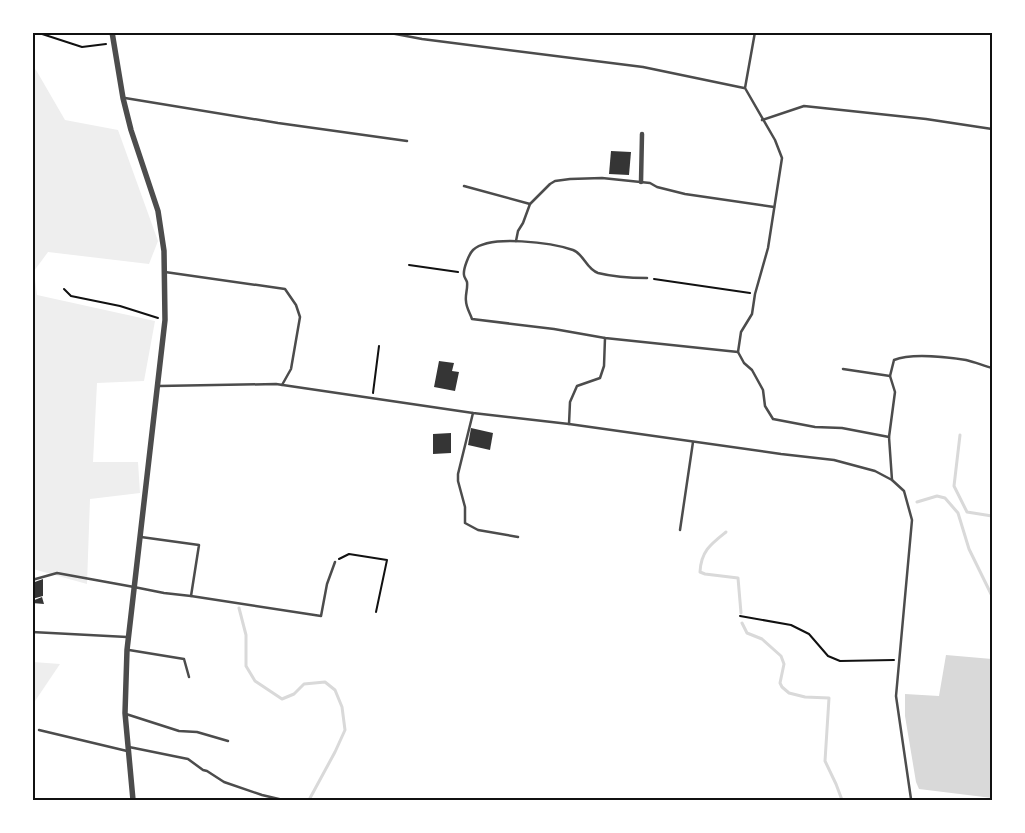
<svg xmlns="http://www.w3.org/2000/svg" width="1025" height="833" viewBox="0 0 1025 833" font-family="Signika,sans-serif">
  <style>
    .green { fill: #eee }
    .water { fill: #d9d9d9 }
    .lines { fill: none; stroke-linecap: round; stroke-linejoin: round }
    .stream { stroke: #d9d9d9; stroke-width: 3 }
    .building { fill: #353535 }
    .path { stroke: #111; stroke-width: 2 }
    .service { stroke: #4c4c4c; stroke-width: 2.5 }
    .minor { stroke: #4c4c4c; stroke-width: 4.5 }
    .tertiary { stroke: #4c4c4c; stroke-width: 5.5 }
    .neatline { fill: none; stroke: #111; stroke-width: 2 }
  </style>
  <rect width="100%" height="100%" fill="#fff"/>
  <g class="green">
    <polygon points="32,67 36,70 65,120 118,130 158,241 149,264 48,252 34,271 37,295 155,321 144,381 97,383 93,462 138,462 140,493 90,499 87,584 33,569"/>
    <polygon points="33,662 60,664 33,704 32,662"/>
  </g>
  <polygon class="water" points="946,655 992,659 992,798 919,789 916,782 905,716 905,694 939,696"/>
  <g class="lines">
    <g class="stream">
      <polyline points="960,435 954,486 967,512 992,516"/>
      <polyline points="917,502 937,496 945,498 958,513 969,549 992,596"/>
      <path d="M726 532C711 544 701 551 700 572L705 574 738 578 741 613"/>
      <polyline points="239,608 246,635 246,666 255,681 282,699 294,694 304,684 325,682 335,690 342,707 345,730 335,752 309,800"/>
      <polyline points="742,623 747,633 762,639 781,656 784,664 780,683 782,687 789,693 805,697 829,698 825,761 836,784 842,800"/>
    </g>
  </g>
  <g class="building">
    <polygon points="611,151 631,152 629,175 609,174"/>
    <polygon points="439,361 454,363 452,371 459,372 455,391 434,387"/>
    <polygon points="471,428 493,433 490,450 468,445"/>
    <polygon points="451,433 451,453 433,454 433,434"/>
    <polygon points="43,579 43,596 32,599 32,583"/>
    <polygon points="42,597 44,604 32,603 32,601"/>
  </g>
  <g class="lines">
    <g class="path">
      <polyline points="36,32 82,47 106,44"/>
      <polyline points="409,265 458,272"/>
      <polyline points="654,279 750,293"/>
      <polyline points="64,289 71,296 120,306 158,318"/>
      <polyline points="373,393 379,346"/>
      <polyline points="339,559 349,554 387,560 376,612"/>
      <polyline points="740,616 791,625 809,634 828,656 840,661 894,660"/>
    </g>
    <g class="service">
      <polyline points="385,32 422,39 643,67 744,88"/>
      <polyline points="755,32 745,88 775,140 782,158 768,248 755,294 752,314 741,332 738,352 744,363 752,370 763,390 765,406 773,419 815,427 842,428 889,437 892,480"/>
      <polyline points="125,98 278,123 407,141"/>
      <polyline points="762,120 804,106 926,119 992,129"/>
      <polyline points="464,186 530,204"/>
      <polyline points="516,241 518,231 523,223 530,204 550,184 555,181 570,179 602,178 650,183 657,187 685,194 774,207"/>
      <polyline points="165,272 285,289 296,305 300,317 291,369 282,385"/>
      <path d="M647 278C631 278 614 277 598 273 586 269 584 254 573 250 553 243 490 234 473 250 469 254 463 269 464 275 464 277 466 279 467 282 468 288 465 295 466 301 466 307 470 313 472 319L554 329 605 338 738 352"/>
      <polyline points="843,369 890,376"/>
      <polyline points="159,386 276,384 473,413 569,424 781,454 834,460 875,471 892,480 904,491 912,520 896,696 911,799 946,800"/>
      <polyline points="473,413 458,474 458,481 465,507 465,523 478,530 518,537"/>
      <polyline points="569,424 570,402 577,386 600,378 604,366 605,338"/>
      <path d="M889 437 895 392 890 376 894 360C911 353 947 357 966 360 975 362 984 366 992 368"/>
      <polyline points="680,530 693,442"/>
      <polyline points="141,537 199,545 191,596"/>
      <polyline points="32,580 57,573 134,587 164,593 191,596 321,616 327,584 335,562"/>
      <polyline points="32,632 127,637"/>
      <polyline points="129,650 184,659 189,677"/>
      <polyline points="126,714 179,731 197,732 228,741"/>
      <polyline points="39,730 127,751"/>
      <polyline points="129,747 188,759 203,770 207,771 224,782 262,795 283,800"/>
    </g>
    <polyline class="minor" points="641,182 642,134"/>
    <polyline class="tertiary" points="112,32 123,98 131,130 158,211 164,251 165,320 127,650 125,713 133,800"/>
  </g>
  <rect width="1025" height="833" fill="none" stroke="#ffffff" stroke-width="68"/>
  <rect x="34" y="34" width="957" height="765" class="neatline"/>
</svg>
